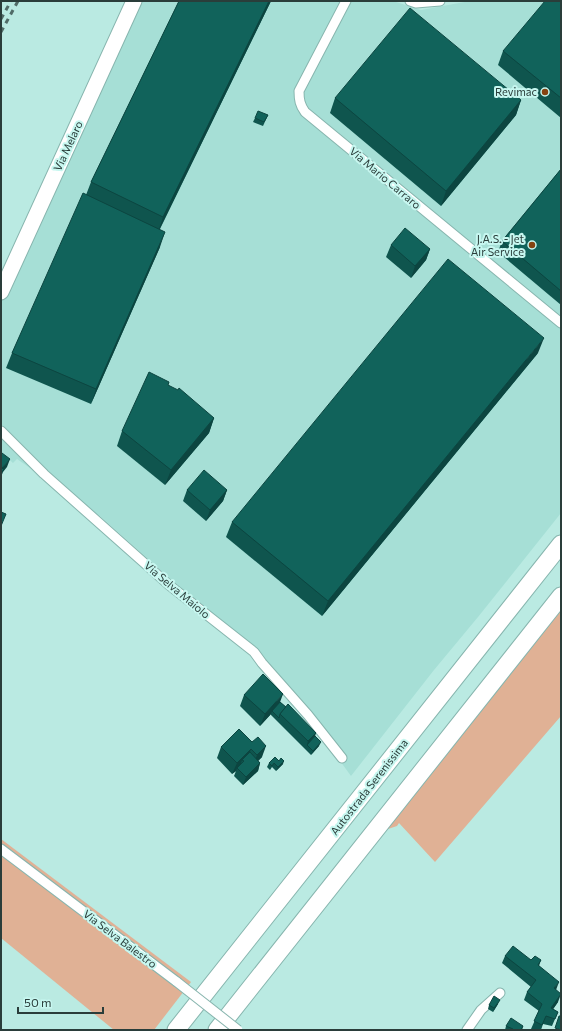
<svg xmlns="http://www.w3.org/2000/svg" width="562" height="1031" viewBox="0 0 562 1031" font-family="Commissioner,sans-serif">
  <style>
    .built { fill: #a6dfd6 }
    .green { fill: #e0b195 }
    .lines { fill: none; stroke-linecap: round; stroke-linejoin: round }
    .minor-casing { stroke: #87b5ae; stroke-width: 11 }
    .primary-casing { stroke: #87b5ae; stroke-width: 17 }
    .motorway-casing { stroke: #87b5ae; stroke-width: 19 }
    .minor { stroke: #fff; stroke-width: 9 }
    .primary { stroke: #fff; stroke-width: 15 }
    .motorway { stroke: #fff; stroke-width: 17 }
    .rail { stroke: #506b67; stroke-width: 3; stroke-dasharray: 5 5; stroke-linecap: butt }
    .minor-bridge-casing { stroke: #87b5ae; stroke-width: 11; stroke-linecap: butt }
    .minor-bridge { stroke: #fff; stroke-width: 9 }
    .wall { fill: #0f554e }
    .shaded-wall { fill: #0c4540 }
    .building { fill: #11635b; stroke: #0c4540 }
    .poi-dot { fill: #854311; stroke: #c7f7f0; stroke-width: 1.5 }
    .labels { text-anchor: middle; stroke-width: 4; stroke-linejoin: round; paint-order: stroke }
    .poi-label { font-size: 11px; fill: #2a3d3a; stroke: #c7f7f0; text-anchor: end }
    .street-label { font-size: 11px; fill: #2a3d3a; stroke: #c7f7f0 }
  </style>
  <rect width="100%" height="100%" fill="#baeae2"/>
  <polygon class="built" points="133,1 393,1 421,10 470,1 561,1 561,513 478,617 434,670 351,776 311,721 261,660 100,516 17,459 13,463 1,452 1,285"/>
  <g class="green">
    <polygon points="561,607 561,716 435,862 399,823 397,826 385,830"/>
    <polygon points="1,839 191,982 154,1030 114,1030 1,938"/>
  </g>
  <g class="lines">
    <defs>
      <g id="minor">
        <path d="M346 1 299 91C299 100 300 105 305 112L561 323"/>
        <polyline points="410,1 416,3 440,1"/>
        <polyline points="1,431 44,474 169,585 254,652 262,663 308,715 342,758"/>
        <polyline points="1,849 177,982"/>
        <polyline points="467,1030 481,1010 500,993"/>
      </g>
      <polyline id="primary" points="1,292 134,1"/>
      <g id="motorway">
        <polyline points="176,1030 561,544"/>
        <polyline points="217,1030 561,596"/>
      </g>
    </defs>
    <use href="#minor" class="minor-casing"/>
    <use href="#primary" class="primary-casing"/>
    <use href="#motorway" class="motorway-casing"/>
    <use href="#minor" class="minor"/>
    <use href="#primary" class="primary"/>
    <use href="#motorway" class="motorway"/>
    <g class="rail">
      <polyline points="1,19 11,1"/>
      <polyline points="1,32 18,1"/>
    </g>
    <defs>
      <polyline id="minor-bridge" points="177,982 238,1030"/>
    </defs>
    <use href="#minor-bridge" class="minor-bridge-casing"/>
    <use href="#minor-bridge" class="minor-bridge"/>
  </g>
  <g class="wall">
    <polygon points="179,1 271,1 160,229 160,247 91,404 6,368 12,353 86,195 91,182"/>
    <polygon points="561,1 561,118 498,65 503,51"/>
    <polygon points="335,98 521,100 516,115 441,206 330,113"/>
    <polygon points="268,115 263,126 253,122 255,118"/>
    <polygon points="561,169 561,305 498,252 502,241"/>
    <polygon points="391,245 430,249 426,260 411,278 386,257"/>
    <polygon points="538,353 322,616 226,537 232,522"/>
    <polygon points="168,385 214,418 209,433 165,485 117,446 122,431"/>
    <polygon points="187,490 227,490 223,501 206,521 183,501"/>
    <polygon points="244,695 280,702 315,736 319,746 311,755 271,715 271,714 260,726 240,706"/>
    <polygon points="239,729 262,757 258,761 260,763 258,771 243,785 234,776 236,771 232,774 217,758 221,747"/>
    <polygon points="269,763 283,764 276,771 272,767 270,770 267,767"/>
    <polygon points="505,956 531,960 541,960 539,966 556,990 558,1002 553,1009 558,1012 552,1026 543,1024 541,1030 534,1030 531,1029 539,1011 524,1000 527,992 531,987 502,963"/>
    <polygon points="498,1004 493,1012 488,1009 489,1005"/>
    <polygon points="506,1026 523,1026 522,1030 505,1030"/>
  </g>
  <g class="shaded-wall">
    <polygon points="269,1 271,1 158,232 163,217"/>
    <polygon points="521,100 516,115 441,206 446,191"/>
    <polygon points="165,232 160,247 91,404 96,389"/>
    <polygon points="430,249 426,260 411,278 415,266"/>
    <polygon points="544,338 538,353 322,616 328,601"/>
    <polygon points="214,418 209,433 165,485 171,470"/>
    <polygon points="10,459 7,467 3,472 1,477 1,471 2,468"/>
    <polygon points="227,490 223,501 206,521 210,510"/>
    <polygon points="283,694 279,705 272,711 271,714 260,726 265,714"/>
    <polygon points="316,733 314,740 307,745 308,741"/>
    <polygon points="321,742 319,746 311,755 313,751"/>
    <polygon points="266,746 262,757 253,766 257,755"/>
    <polygon points="251,749 247,760 244,761 242,760 240,767 237,768 236,771 232,774 237,763"/>
    <polygon points="284,761 283,764 276,771 278,767"/>
    <polygon points="260,763 258,771 243,785 246,777"/>
    <polygon points="559,982 556,990 554,988"/>
    <polygon points="561,994 558,1002 549,1015 551,1008"/>
    <polygon points="500,1000 498,1004 493,1012 494,1008"/>
  </g>
  <g class="building">
    <polygon points="179,1 269,1 163,217 91,182"/>
    <polygon points="545,1 561,1 561,98 503,51"/>
    <polygon points="410,8 521,100 446,191 335,98"/>
    <polygon points="258,111 268,115 264,122 255,118"/>
    <polygon points="561,169 561,291 502,241"/>
    <polygon points="83,193 165,232 96,389 12,353"/>
    <polygon points="405,228 430,249 415,266 391,245"/>
    <polygon points="448,259 544,338 328,601 232,522"/>
    <polygon points="149,372 169,382 168,385 178,390 179,388 214,418 171,470 122,431"/>
    <polygon points="2,453 10,459 2,468 4,470 1,472 1,454"/>
    <polygon points="204,470 227,490 210,510 187,490"/>
    <polygon points="1,512 6,514 1,526"/>
    <polygon points="263,674 283,694 265,714 244,695"/>
    <polygon points="280,702 286,707 280,714 279,718 272,711"/>
    <polygon points="288,704 316,733 308,741 280,714"/>
    <polygon points="239,729 252,742 258,737 266,746 257,755 251,749 237,763 221,747"/>
    <polygon points="315,736 321,742 313,751 307,745"/>
    <polygon points="250,752 260,763 246,777 237,768 244,761 242,760"/>
    <polygon points="275,757 279,761 281,758 284,761 278,767 274,763 272,766 269,763"/>
    <polygon points="513,946 531,960 535,956 541,960 538,965 559,982 554,988 561,994 551,1008 558,1012 555,1019 546,1016 542,1025 534,1021 542,1004 527,992 536,980 505,956"/>
    <polygon points="494,996 500,1000 494,1008 489,1005"/>
    <polygon points="559,1016 561,1016 561,1030 555,1028"/>
    <polygon points="511,1018 523,1026 521,1030 512,1030 513,1029 506,1026"/>
  </g>
  <g class="poi-dot">
    <circle cx="545" cy="92" r="4"/>
    <circle cx="532" cy="245" r="4"/>
  </g>
  <g class="labels">
    <g class="poi-label">
      <text x="537" y="96">Revimac</text>
      <text x="524" y="243">J.A.S. - Jet<tspan x="524" dy="13">Air Service</tspan></text>
    </g>
    <g class="street-label">
      <text transform="translate(68 146) rotate(-65)" y="4">Via Melaro</text>
      <text transform="translate(385 178) rotate(40)" y="4">Via Mario Carraro</text>
      <text transform="translate(177 590) rotate(40)" y="4">Via Selva Maiolo</text>
      <text transform="translate(369 787) rotate(-52)" y="4">Autostrada Serenissima</text>
      <text transform="translate(120 939) rotate(37)" y="4">Via Selva Balestro</text>
    </g>
  </g>
  <rect width="562" height="1031" fill="none" stroke="#2a3d3a" stroke-width="4"/>
  <path d="M18 1007v6h85v-6" fill="none" stroke="#2a3d3a" stroke-width="2"/>
  <text x="24" y="1007" font-size="12" fill="#2a3d3a" stroke="#c7f7f0" stroke-width="3" paint-order="stroke">50 m</text>
</svg>
